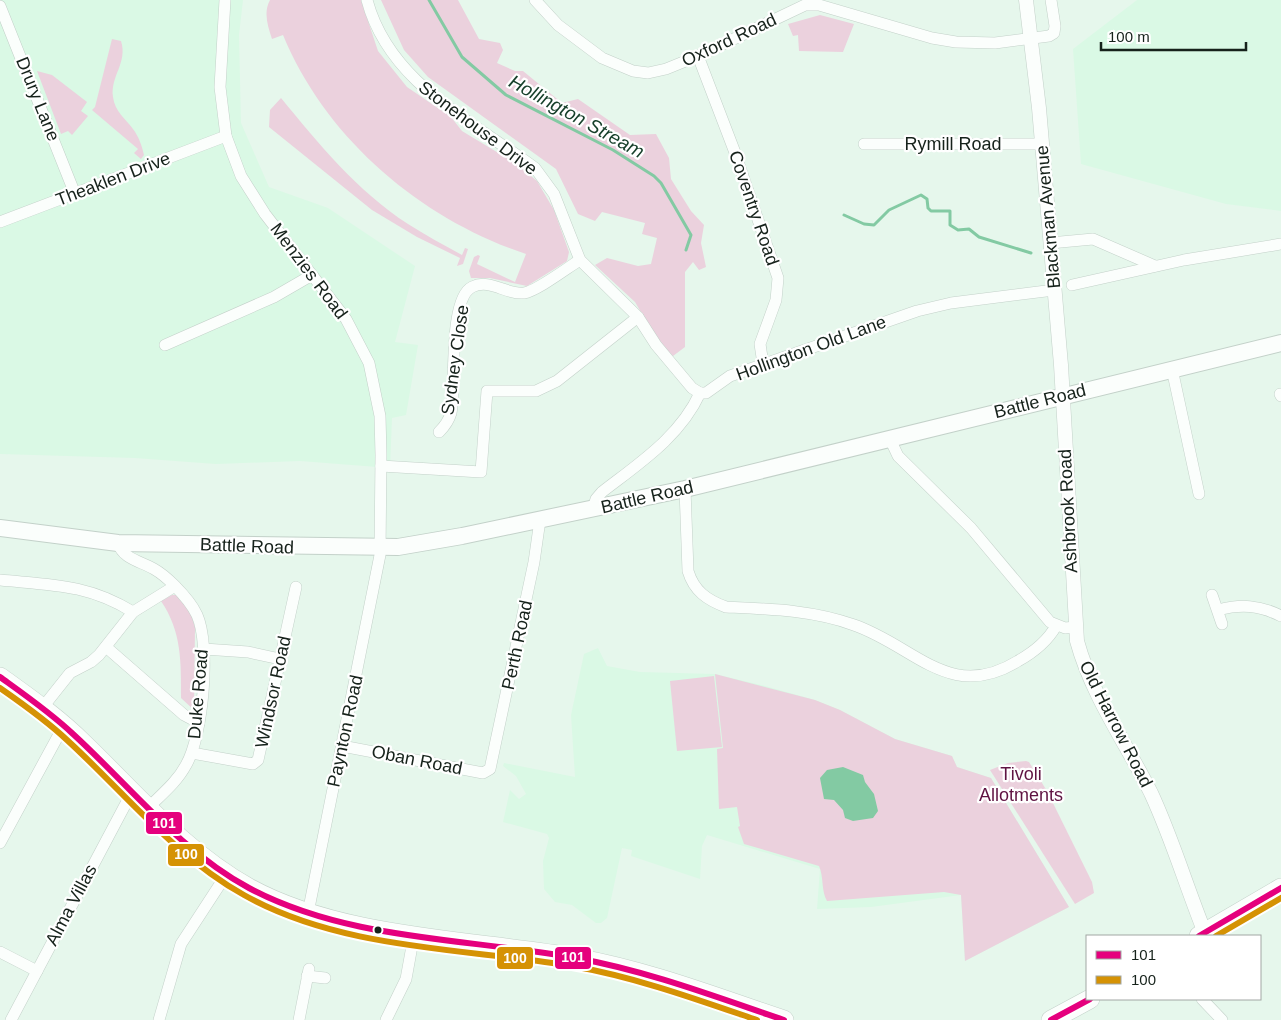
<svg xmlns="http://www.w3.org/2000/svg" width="1281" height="1020" viewBox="0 0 1281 1020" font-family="Helvetica,sans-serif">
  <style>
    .built { fill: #daf9e5 }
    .green { fill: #ebd1dd }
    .water { fill: #83caa3 }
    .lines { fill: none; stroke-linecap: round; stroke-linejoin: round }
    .stream { stroke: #83caa3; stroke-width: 3 }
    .minor-casing { stroke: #c3d1c9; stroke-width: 12 }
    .tertiary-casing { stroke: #c3d1c9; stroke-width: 15 }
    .secondary-casing { stroke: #c3d1c9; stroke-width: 18 }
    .trunk-casing { stroke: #c3d1c9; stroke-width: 20 }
    .minor { stroke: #fbfefc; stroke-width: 11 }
    .tertiary { stroke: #fbfefc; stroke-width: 14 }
    .secondary { stroke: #fbfefc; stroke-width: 16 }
    .trunk { stroke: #fbfefc; stroke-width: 19 }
    .bus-1-casing { stroke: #fff; stroke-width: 10 }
    .bus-2-casing { stroke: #fff; stroke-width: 10 }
    .bus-1 { stroke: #e5007d; stroke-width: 6 }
    .bus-2 { stroke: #d59204; stroke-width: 6 }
    .bus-dot { fill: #16221b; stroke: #fff; stroke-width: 2 }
    .labels { text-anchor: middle; stroke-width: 4.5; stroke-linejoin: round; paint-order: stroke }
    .street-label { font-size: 18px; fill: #16221b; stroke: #fff }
    .park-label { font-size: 18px; fill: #5f1342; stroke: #fff }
    .water-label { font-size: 19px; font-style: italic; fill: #17402b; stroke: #fff }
    .line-badge { stroke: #fff; stroke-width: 2 }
    .badge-label { font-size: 14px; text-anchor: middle; font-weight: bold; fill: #fff }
  </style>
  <rect width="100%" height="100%" fill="#e6f7ec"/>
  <g class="built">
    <polygon points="0,0 243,0 239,35 241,123 269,187 328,208 415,266 395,342 418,345 406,415 392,418 390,468 300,461 216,464 135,458 0,454"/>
    <polygon points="1137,0 1281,0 1281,211 1226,204 1081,164 1073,49"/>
    <polygon points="598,648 607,666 640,672 715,674 765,686 815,700 840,710 895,739 952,756 957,767 991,778 1069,907 965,961 961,895 871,907 817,909 820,869 707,835 702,846 700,879 631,856 632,850 622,848 607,918 601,923 596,923 572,905 555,902 544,889 543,861 549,838 547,834 503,822 510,790 519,799 526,794 516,776 503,766 504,763 575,777 571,715 584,654"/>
  </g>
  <g class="green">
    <path d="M270 0H361L378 51 407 87 451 117 462 131 515 163 537 181 554 210 569 252 567 261 527 286 490 278H471L469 271 474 257 478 255 480 256 477 264 515 282 526 254C421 219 326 139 283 35L272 39C268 26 263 13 270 0Z"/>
    <polygon points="381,0 458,0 479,39 500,43 503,50 497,63 515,71 523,71 562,103 578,99 630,135 656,134 669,158 671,179 691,211 704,225 701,243 706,267 699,270 693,262 685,272 685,347 673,356 661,346 635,302 595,265 607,258 638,266 651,264 657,238 642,234 645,223 602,212 595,221 578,214 556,169 428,77 404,50"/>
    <polygon points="820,15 854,24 843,52 799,51 798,35 793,36 788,24"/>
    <path d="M112 39 121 41C128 63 110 76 113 97 115 112 125 118 133 129 139 137 142 146 144 155L141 159 134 153 138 149 92 110 95 107Z"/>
    <polygon points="37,71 52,75 87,102 81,111 88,116 72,135 68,131 61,134"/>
    <path d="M281 98C319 144 357 191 408 224 425 235 444 245 462 255L465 248 468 249 463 264 457 266 460 258 417 237 372 210 269 127 270 110Z"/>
    <path d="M172 595H177L190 611 195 627 194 710 181 698C181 662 182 632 161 601Z"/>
    <path d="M715 674 815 700 840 710 895 739 952 756 957 767 991 778 1069 907 965 961 961 895 944 892 827 901C821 891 824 877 819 866L744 844 738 827 740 826 737 807 719 809 717 749 723 748Z"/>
    <polygon points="714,676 722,747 677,751 670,681"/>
    <polygon points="1026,761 1029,762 1047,791 1092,882 1094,893 1075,904 990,770 1008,763"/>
  </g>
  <polygon class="water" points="843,767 863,775 865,782 874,794 878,811 873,818 853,821 845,818 843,810 834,800 824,799 820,778 827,770"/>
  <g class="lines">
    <g class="stream">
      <polyline points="429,0 462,57 506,95 613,150 654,176 661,183 691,235 686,250"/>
      <polyline points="844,215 864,224 874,225 889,210 921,195 927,199 928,208 931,211 950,211 950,225 958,230 969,229 979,237 1031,253"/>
    </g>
    <defs>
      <g id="minor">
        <polyline points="225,0 220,87 226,136 241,176 265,214 346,319 369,363 380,416 381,455 380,555 308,913"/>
        <path d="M367 0C389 83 472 121 535 168L554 194 580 260 638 317 656 345 692 388 700 393"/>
        <polyline points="535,0 558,25 602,58 633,71 648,73 666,69 698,56 805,5 819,5 932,38 956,42 995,43 1049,36 1054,33 1055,26 1051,0"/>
        <polyline points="0,6 75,194"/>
        <polyline points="698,56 734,150 778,278 776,300 760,344 763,364"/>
        <polyline points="864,144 1042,144"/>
        <polyline points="0,222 226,136"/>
        <polyline points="1050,243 1093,239 1155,266"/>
        <polyline points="1072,285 1184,260 1281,244"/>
        <polyline points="165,345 274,297 312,275"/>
        <polyline points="1172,369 1199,494"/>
        <polyline points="700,393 706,393 730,376 917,311 951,303 1054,290"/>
        <polyline points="1280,394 1281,396"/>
        <path d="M439 432C444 427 449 420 451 413 456 388 448 299 472 287 490 278 506 295 524 293 537 291 567 268 580 260"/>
        <polyline points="890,439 898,456 971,528 1050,622 1065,628 1076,627"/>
        <polyline points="381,466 481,472 487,391 536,391 557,381 638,317"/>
        <path d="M685 489 688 571C694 591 707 600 726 607 770 609 813 610 854 625 915 646 950 703 1018 661 1034 652 1047 642 1056 626"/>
        <path d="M593 509 596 499 602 492C638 464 680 437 700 393"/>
        <path d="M118 543C123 559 140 561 154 569 161 573 168 579 174 585 183 594 192 604 197 615 211 646 203 736 186 765 177 782 162 794 148 808"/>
        <path d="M0 580C51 585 88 584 133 612"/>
        <polyline points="1212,595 1222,624"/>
        <path d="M1218 610C1241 604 1259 605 1281 616"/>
        <polyline points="106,647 184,715 199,723"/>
        <polyline points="204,649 248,652 280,659"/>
        <polyline points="43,707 70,673 91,662 99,655 133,612 175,586"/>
        <polyline points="342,746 483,773 490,769 534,562 540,520"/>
        <polyline points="192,753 253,764 258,760 296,587"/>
        <polyline points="0,843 64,725"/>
        <polyline points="0,952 37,971"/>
        <polyline points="307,976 325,978"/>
        <polyline points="1202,999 1222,1020"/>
        <polyline points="11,1020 132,792"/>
        <polyline points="159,1020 181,944 226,875"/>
        <polyline points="299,1020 309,969"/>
        <polyline points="386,1020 406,979 414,935"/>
      </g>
      <path id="tertiary" d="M1026 0 1039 108 1061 365 1077 641C1092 696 1126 743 1151 793 1172 838 1186 886 1205 933"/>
      <polyline id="secondary" points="0,528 118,543 398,547 462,536 685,489 1281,343"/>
      <g id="trunk">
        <path d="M0 677C29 698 58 718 83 743 136 794 184 852 249 888 342 939 473 940 576 958 648 971 715 997 784 1020"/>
        <polyline points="1199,936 1281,888"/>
        <polyline points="1051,1020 1090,999"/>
      </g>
    </defs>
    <use href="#minor" class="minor-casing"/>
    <use href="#tertiary" class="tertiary-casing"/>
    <use href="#secondary" class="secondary-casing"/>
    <use href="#trunk" class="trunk-casing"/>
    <use href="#minor" class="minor"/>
    <use href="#tertiary" class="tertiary"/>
    <use href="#secondary" class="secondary"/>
    <use href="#trunk" class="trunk"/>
    <defs>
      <g id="bus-1">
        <path d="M0 677C25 695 51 713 73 734 130 786 180 851 249 888 349 941 467 938 576 958 648 971 716 997 784 1020"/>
        <polyline points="1199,936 1281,888"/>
        <polyline points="1051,1020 1090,999"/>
      </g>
      <g id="bus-2">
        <path d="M0 688C23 704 47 721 67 740 125 793 174 856 244 895 342 950 464 948 572 966 635 977 696 999 757 1020"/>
        <polyline points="1216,936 1281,898"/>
      </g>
    </defs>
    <use href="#bus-1" class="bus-1-casing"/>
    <use href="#bus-2" class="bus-2-casing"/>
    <use href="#bus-1" class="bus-1"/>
    <use href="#bus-2" class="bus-2"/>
  </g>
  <circle class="bus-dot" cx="378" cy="930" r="4.5"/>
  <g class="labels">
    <g class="street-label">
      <text transform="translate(729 40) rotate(-25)" y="6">Oxford Road</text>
      <text transform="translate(38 99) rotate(68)" y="6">Drury Lane</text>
      <text transform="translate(478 128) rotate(37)" y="6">Stonehouse Drive</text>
      <text x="953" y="150">Rymill Road</text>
      <text transform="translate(113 179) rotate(-21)" y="6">Theaklen Drive</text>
      <text transform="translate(754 208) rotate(71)" y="6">Coventry Road</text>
      <text transform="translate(1048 217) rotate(-95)" y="6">Blackman Avenue</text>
      <text transform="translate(309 271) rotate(53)" y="6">Menzies Road</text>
      <text transform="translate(811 348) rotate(-20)" y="6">Hollington Old Lane</text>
      <text transform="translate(455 360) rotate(-82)" y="6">Sydney Close</text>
      <text transform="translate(1040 401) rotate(-14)" y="6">Battle Road</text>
      <text transform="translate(647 497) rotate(-13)" y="6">Battle Road</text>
      <text transform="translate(1068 511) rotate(-93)" y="6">Ashbrook Road</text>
      <text transform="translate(247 546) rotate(2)" y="6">Battle Road</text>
      <text transform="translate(517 645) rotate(-78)" y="6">Perth Road</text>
      <text transform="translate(273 692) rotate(-78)" y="6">Windsor Road</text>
      <text transform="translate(198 694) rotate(-85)" y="6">Duke Road</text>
      <text transform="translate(1116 724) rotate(63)" y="6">Old Harrow Road</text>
      <text transform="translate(345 731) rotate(-78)" y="6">Paynton Road</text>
      <text transform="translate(417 760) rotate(11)" y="6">Oban Road</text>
      <text transform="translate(71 905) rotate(-62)" y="6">Alma Villas</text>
    </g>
    <g class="park-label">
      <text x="1021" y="780">Tivoli<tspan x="1021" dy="21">Allotments</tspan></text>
    </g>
    <g class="water-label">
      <text transform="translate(577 116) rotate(29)" y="7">Hollington Stream</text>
    </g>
  </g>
  <g class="line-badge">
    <rect x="145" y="811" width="38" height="24" rx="5" fill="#e5007d"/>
    <rect x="167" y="843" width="38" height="24" rx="5" fill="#d59204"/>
    <rect x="554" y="946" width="38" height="24" rx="5" fill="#e5007d"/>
    <rect x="496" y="946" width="38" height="24" rx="5" fill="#d59204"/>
  </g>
  <g class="badge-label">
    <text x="164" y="828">101</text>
    <text x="186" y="859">100</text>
    <text x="573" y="962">101</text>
    <text x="515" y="963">100</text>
  </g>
  <rect x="1086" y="935" width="175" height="65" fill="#ffffff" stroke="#a2a7a4"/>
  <rect x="1096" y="951" width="25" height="8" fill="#e5007d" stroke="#a2a7a4"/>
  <text x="1131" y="960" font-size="15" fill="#16221b">101</text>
  <rect x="1096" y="976" width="25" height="8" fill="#d59204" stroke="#a2a7a4"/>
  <text x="1131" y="985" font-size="15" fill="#16221b">100</text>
  <path d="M1101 42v8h145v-8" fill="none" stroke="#16221b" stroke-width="2.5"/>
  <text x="1108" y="42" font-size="15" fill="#16221b" stroke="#ffffff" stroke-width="4" paint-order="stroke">100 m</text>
</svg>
